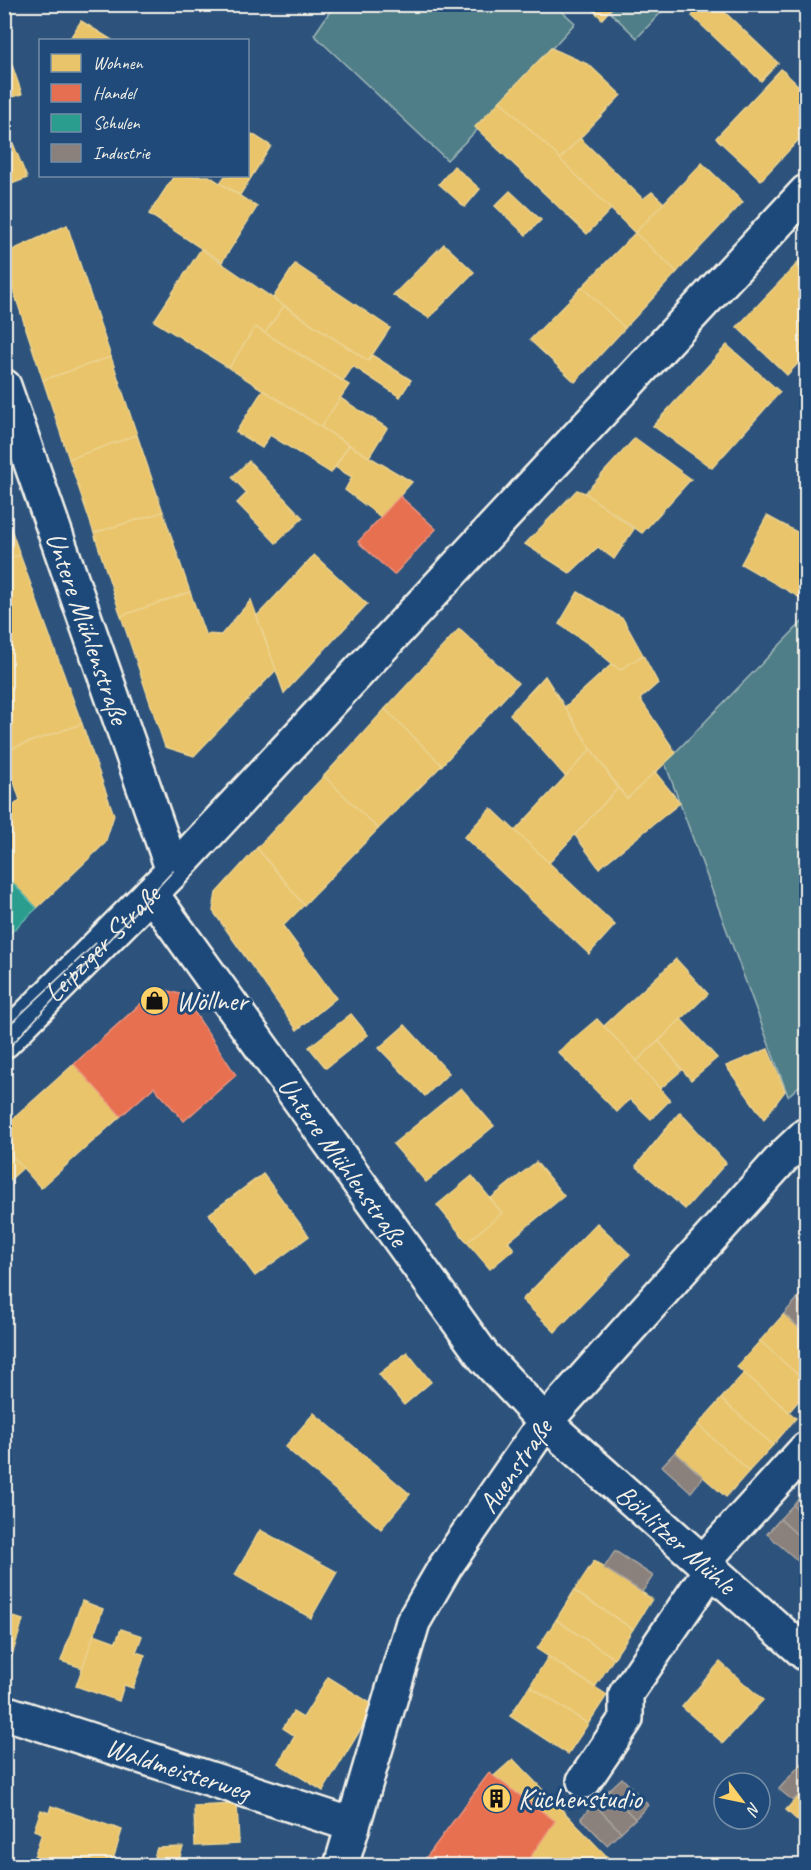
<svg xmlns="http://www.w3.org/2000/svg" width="811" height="1870" viewBox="0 0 811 1870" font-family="Caveat,sans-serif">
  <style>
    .green { fill: #4f7e88; stroke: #a2b8b8; stroke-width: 1.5 }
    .homes { fill: #e9c46a; stroke: #ecd290; stroke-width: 1.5 }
    .shops { fill: #e76f51; stroke: #eb967e; stroke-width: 1.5 }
    .schools { fill: #2a9d8f; stroke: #67b6aa; stroke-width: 1.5 }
    .industry { fill: #8a817c; stroke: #aaa39c; stroke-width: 1.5 }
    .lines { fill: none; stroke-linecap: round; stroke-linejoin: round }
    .minor-casing { stroke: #f4f1e8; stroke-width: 38 }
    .minor { stroke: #1f4a7a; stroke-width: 33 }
    .tram { stroke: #f4f1e8; stroke-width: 1.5 }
    .labels { text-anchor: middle; stroke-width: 6; stroke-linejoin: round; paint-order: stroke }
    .street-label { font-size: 28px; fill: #f4f1e8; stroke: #1f4a7a }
    .poi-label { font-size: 28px; fill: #f4f1e8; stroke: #1f4a7a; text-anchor: start }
  </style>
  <rect width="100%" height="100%" fill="#2d537d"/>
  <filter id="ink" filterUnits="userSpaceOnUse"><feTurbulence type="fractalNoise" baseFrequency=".0167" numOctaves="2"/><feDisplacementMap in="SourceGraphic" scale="12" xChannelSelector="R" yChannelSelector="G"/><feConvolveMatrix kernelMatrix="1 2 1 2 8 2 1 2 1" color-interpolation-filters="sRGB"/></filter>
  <g filter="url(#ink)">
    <g class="green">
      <polygon points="335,4 555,5 575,23 478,129 447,160 314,35"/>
      <polygon points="615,5 615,4 668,5 637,38 609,11"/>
      <polygon points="806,618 806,1080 788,1096 665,763"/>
    </g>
    <g class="homes">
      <polygon points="587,4 615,4 602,19"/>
      <polygon points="702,4 716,4 778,63 761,81 692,16"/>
      <polygon points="81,21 112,40 69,40"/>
      <polygon points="4,42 22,94 4,100"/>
      <polygon points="551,48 589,65 621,95 560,159 500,101"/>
      <polygon points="781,69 806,93 806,132 761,180 716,138"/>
      <polygon points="500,101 612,208 587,234 475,127"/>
      <polygon points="8,131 27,178 4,187 4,133"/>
      <polygon points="252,134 271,146 240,195 220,183 225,176 248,176 248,141"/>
      <polygon points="580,138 643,199 652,192 664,203 635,233 560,159"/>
      <polygon points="702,163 743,202 677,272 635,233"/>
      <polygon points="454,166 480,189 465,207 439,184"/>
      <polygon points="174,176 209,176 257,207 222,262 149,214"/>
      <polygon points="510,191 541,220 526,235 495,206"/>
      <polygon points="67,225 111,357 43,380 4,262 4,254"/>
      <polygon points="635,233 677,272 625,328 582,287"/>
      <polygon points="444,244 474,272 429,318 393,295"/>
      <polygon points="201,249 284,306 265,333 255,327 229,368 154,321"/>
      <polygon points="806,253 806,277 795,266"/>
      <polygon points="295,264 390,328 368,361 273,298"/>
      <polygon points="795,266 806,277 806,355 787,375 737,327"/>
      <polygon points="582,287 625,328 575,382 530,340"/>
      <polygon points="284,306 368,361 372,355 411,380 400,397 353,366 343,381 265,333"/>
      <polygon points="255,327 349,385 321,427 229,368"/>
      <polygon points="727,345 780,392 712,468 653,426"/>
      <polygon points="111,357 137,435 69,459 43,380"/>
      <polygon points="263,390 349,445 331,473 270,435 262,448 236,432"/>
      <polygon points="340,398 387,428 369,457 321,427"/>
      <polygon points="137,435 163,512 94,533 69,459"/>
      <polygon points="635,438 691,479 642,533 585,493"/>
      <polygon points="349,445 412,482 381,517 345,490 352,477 335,467"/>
      <polygon points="249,461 303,518 276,543 237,503 247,493 232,477"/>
      <polygon points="577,490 585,493 634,529 614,559 598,547 570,573 525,544"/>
      <polygon points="4,509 20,555 4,560"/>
      <polygon points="163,512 190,592 121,616 94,533"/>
      <polygon points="767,516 806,537 806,596 804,600 741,564"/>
      <polygon points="20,555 82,724 4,751 4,560"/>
      <polygon points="314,555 367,604 284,693 257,616"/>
      <polygon points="190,592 205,634 221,635 251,600 276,670 194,756 165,747 121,616"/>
      <polygon points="578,592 623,619 643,655 620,670 590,645 559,624"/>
      <polygon points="459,629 518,683 442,765 385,709"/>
      <polygon points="643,655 658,683 640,699 676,753 627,799 591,749 565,707 612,664 620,670"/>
      <polygon points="545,676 591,749 566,777 510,714"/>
      <polygon points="385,709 442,765 378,829 324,776"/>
      <polygon points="82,724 114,815 105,843 37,908 4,874 4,814 20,800 4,751"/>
      <polygon points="591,749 618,788 549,863 515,831"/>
      <polygon points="655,772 680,803 599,868 575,835 618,788 627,799"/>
      <polygon points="324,776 378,829 304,905 257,848"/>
      <polygon points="491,808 615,925 589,954 464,837"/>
      <polygon points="257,848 304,905 283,926 336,998 297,1030 213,911 216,893"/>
      <polygon points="676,959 708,994 637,1061 604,1026"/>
      <polygon points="351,1014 368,1035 326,1068 309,1047"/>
      <polygon points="597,1019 637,1061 670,1100 651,1119 630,1099 617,1112 558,1052"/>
      <polygon points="681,1019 717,1058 691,1080 659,1041"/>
      <polygon points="405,1025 449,1073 425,1096 379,1048"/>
      <polygon points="659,1041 682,1070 660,1089 637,1061"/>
      <polygon points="768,1049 785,1091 764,1119 726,1066"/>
      <polygon points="74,1064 121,1116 41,1188 4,1147 4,1127"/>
      <polygon points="461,1088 494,1126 426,1182 393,1144"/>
      <polygon points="680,1112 726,1163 685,1209 636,1166"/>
      <polygon points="4,1147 23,1168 4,1185"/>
      <polygon points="536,1162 564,1196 508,1242 514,1249 490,1269 467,1242 502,1213 490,1199"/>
      <polygon points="263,1174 309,1236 255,1276 209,1214"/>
      <polygon points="472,1176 502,1213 467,1242 437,1205"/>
      <polygon points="597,1223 630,1254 555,1332 522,1300"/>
      <polygon points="784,1314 806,1334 806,1382 760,1341"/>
      <polygon points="760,1341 806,1382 806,1392 789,1412 737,1367"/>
      <polygon points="407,1352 431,1382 404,1405 379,1374"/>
      <polygon points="744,1373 796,1418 773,1445 721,1399"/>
      <polygon points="721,1399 773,1445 749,1471 698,1425"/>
      <polygon points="314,1413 410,1494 381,1529 285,1447"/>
      <polygon points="698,1425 749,1471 726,1497 675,1452"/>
      <polygon points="260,1530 337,1572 311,1618 235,1575"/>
      <polygon points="806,1548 806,1569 797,1560"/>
      <polygon points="594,1561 652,1599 633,1629 574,1591"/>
      <polygon points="574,1591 633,1629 614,1658 556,1620"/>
      <polygon points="82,1601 103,1609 83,1668 61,1661"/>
      <polygon points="4,1614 23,1620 9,1665 4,1664"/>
      <polygon points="556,1620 614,1658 595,1687 537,1649"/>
      <polygon points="121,1629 142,1636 136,1652 145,1655 133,1688 124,1685 119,1701 76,1686 94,1634 116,1642"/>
      <polygon points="548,1657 607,1695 588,1724 530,1686"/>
      <polygon points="720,1662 763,1700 723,1743 682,1707"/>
      <polygon points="328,1677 375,1706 323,1791 278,1763 295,1736 283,1728 293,1712 303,1718"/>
      <polygon points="530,1686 588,1724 568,1754 510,1716"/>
      <polygon points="513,1759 616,1866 523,1865 555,1821 494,1776"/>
      <polygon points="806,1787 806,1828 786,1810"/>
      <polygon points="237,1804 239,1844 195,1846 194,1806"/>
      <polygon points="51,1806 122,1830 111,1866 31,1866 42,1833 34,1830 41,1810 49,1813"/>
      <polygon points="183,1847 177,1866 151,1866 157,1848"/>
    </g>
    <g class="shops">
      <polygon points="400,496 436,529 394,575 358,542"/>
      <polygon points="158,988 183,995 236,1075 184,1121 154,1087 121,1116 74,1064"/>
      <polygon points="489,1773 555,1821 524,1866 420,1866"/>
    </g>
    <polygon class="schools" points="4,874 37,908 4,939"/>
    <g class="industry">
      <polygon points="806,1288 806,1308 797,1299"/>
      <polygon points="797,1299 806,1308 806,1334 784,1314"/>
      <polygon points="675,1452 703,1477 691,1492 662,1466"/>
      <polygon points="805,1491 806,1491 806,1517 793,1505"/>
      <polygon points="793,1505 806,1517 806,1543 780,1519"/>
      <polygon points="780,1519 806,1543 806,1548 797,1560 767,1534"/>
      <polygon points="615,1551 653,1576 642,1592 604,1568"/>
      <polygon points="806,1758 806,1787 793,1801 779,1789"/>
      <polygon points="622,1778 648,1805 635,1819 608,1791"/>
      <polygon points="608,1791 635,1819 621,1832 594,1804"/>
      <polygon points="594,1804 621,1832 607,1845 581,1818"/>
    </g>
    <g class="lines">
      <defs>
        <g id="minor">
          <path id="s1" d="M4 386 173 871"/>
          <path id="s2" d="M151 893 484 1357 545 1422 806 1654"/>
          <path id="s3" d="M4 1041 173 871 806 192"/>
          <polyline points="703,1562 806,1449"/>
          <path id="s4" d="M4 1712 353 1825"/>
          <polyline points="584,1781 626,1719 626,1694 711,1569"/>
          <path id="s5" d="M341 1866 413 1622 445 1567 545 1422 786 1154 806 1135"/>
        </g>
      </defs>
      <use href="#minor" class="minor-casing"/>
      <use href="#minor" class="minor"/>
      <g class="tram">
        <polyline points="4,1030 96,943"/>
        <polyline points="4,1053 173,871"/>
      </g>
    </g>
  </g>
  <defs>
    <symbol id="shop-disc" viewBox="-11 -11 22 22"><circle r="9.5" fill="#ffd166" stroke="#1f4a7a"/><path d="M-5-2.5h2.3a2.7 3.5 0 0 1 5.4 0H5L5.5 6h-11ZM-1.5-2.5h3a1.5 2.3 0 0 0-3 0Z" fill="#111"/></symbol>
    <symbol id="building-disc" viewBox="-11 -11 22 22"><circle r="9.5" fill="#ffd166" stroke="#1f4a7a"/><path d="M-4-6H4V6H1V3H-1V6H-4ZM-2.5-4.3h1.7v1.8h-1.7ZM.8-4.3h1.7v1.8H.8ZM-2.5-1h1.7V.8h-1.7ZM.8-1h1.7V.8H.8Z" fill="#111"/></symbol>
  </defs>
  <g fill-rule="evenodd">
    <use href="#shop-disc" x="138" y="984" width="33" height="33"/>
    <use href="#building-disc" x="480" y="1782" width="33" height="33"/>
  </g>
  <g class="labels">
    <g class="street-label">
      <text dy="10" stroke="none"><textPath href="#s1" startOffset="256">Untere Mühlenstraße</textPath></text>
      <text dy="10" stroke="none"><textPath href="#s3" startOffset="138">Leipziger Straße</textPath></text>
      <text dy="10" stroke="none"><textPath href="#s2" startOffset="330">Untere Mühlenstraße</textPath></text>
      <text dy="10" stroke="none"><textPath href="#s5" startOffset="441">Auenstraße</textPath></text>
      <text dy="10" stroke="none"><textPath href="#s2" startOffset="836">Böhlitzer Mühle</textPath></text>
      <text dy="10" stroke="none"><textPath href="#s4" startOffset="183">Waldmeisterweg</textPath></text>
    </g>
    <g class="poi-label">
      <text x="176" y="1010">Wöllner</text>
      <text x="518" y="1808">Küchenstudio</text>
    </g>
  </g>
  <rect width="811" height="1870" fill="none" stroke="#1f4a7a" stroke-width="24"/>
  <rect x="12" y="12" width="787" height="1846" fill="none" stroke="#f4f1e8" stroke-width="2" filter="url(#ink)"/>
  <rect x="39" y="39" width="210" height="138" fill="#1f4a7a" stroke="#748da6" stroke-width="1.5"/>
  <rect x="51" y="54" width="30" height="18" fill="#e9c46a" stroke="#748da6" stroke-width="1.5"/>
  <text x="93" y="69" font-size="18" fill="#f4f1e8">Wohnen</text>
  <rect x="51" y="84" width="30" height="18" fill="#e76f51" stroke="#748da6" stroke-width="1.5"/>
  <text x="93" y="99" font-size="18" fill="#f4f1e8">Handel</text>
  <rect x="51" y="114" width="30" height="18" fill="#2a9d8f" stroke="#748da6" stroke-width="1.5"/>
  <text x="93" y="129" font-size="18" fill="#f4f1e8">Schulen</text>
  <rect x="51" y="144" width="30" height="18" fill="#8a817c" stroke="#748da6" stroke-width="1.5"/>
  <text x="93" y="159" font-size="18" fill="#f4f1e8">Industrie</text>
  <g transform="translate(742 1801) rotate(122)"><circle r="28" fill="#1f4a7a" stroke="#748da6" stroke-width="1.5"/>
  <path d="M0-4.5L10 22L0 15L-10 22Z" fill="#ffd166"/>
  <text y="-9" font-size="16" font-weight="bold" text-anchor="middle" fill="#f4f1e8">N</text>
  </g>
</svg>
